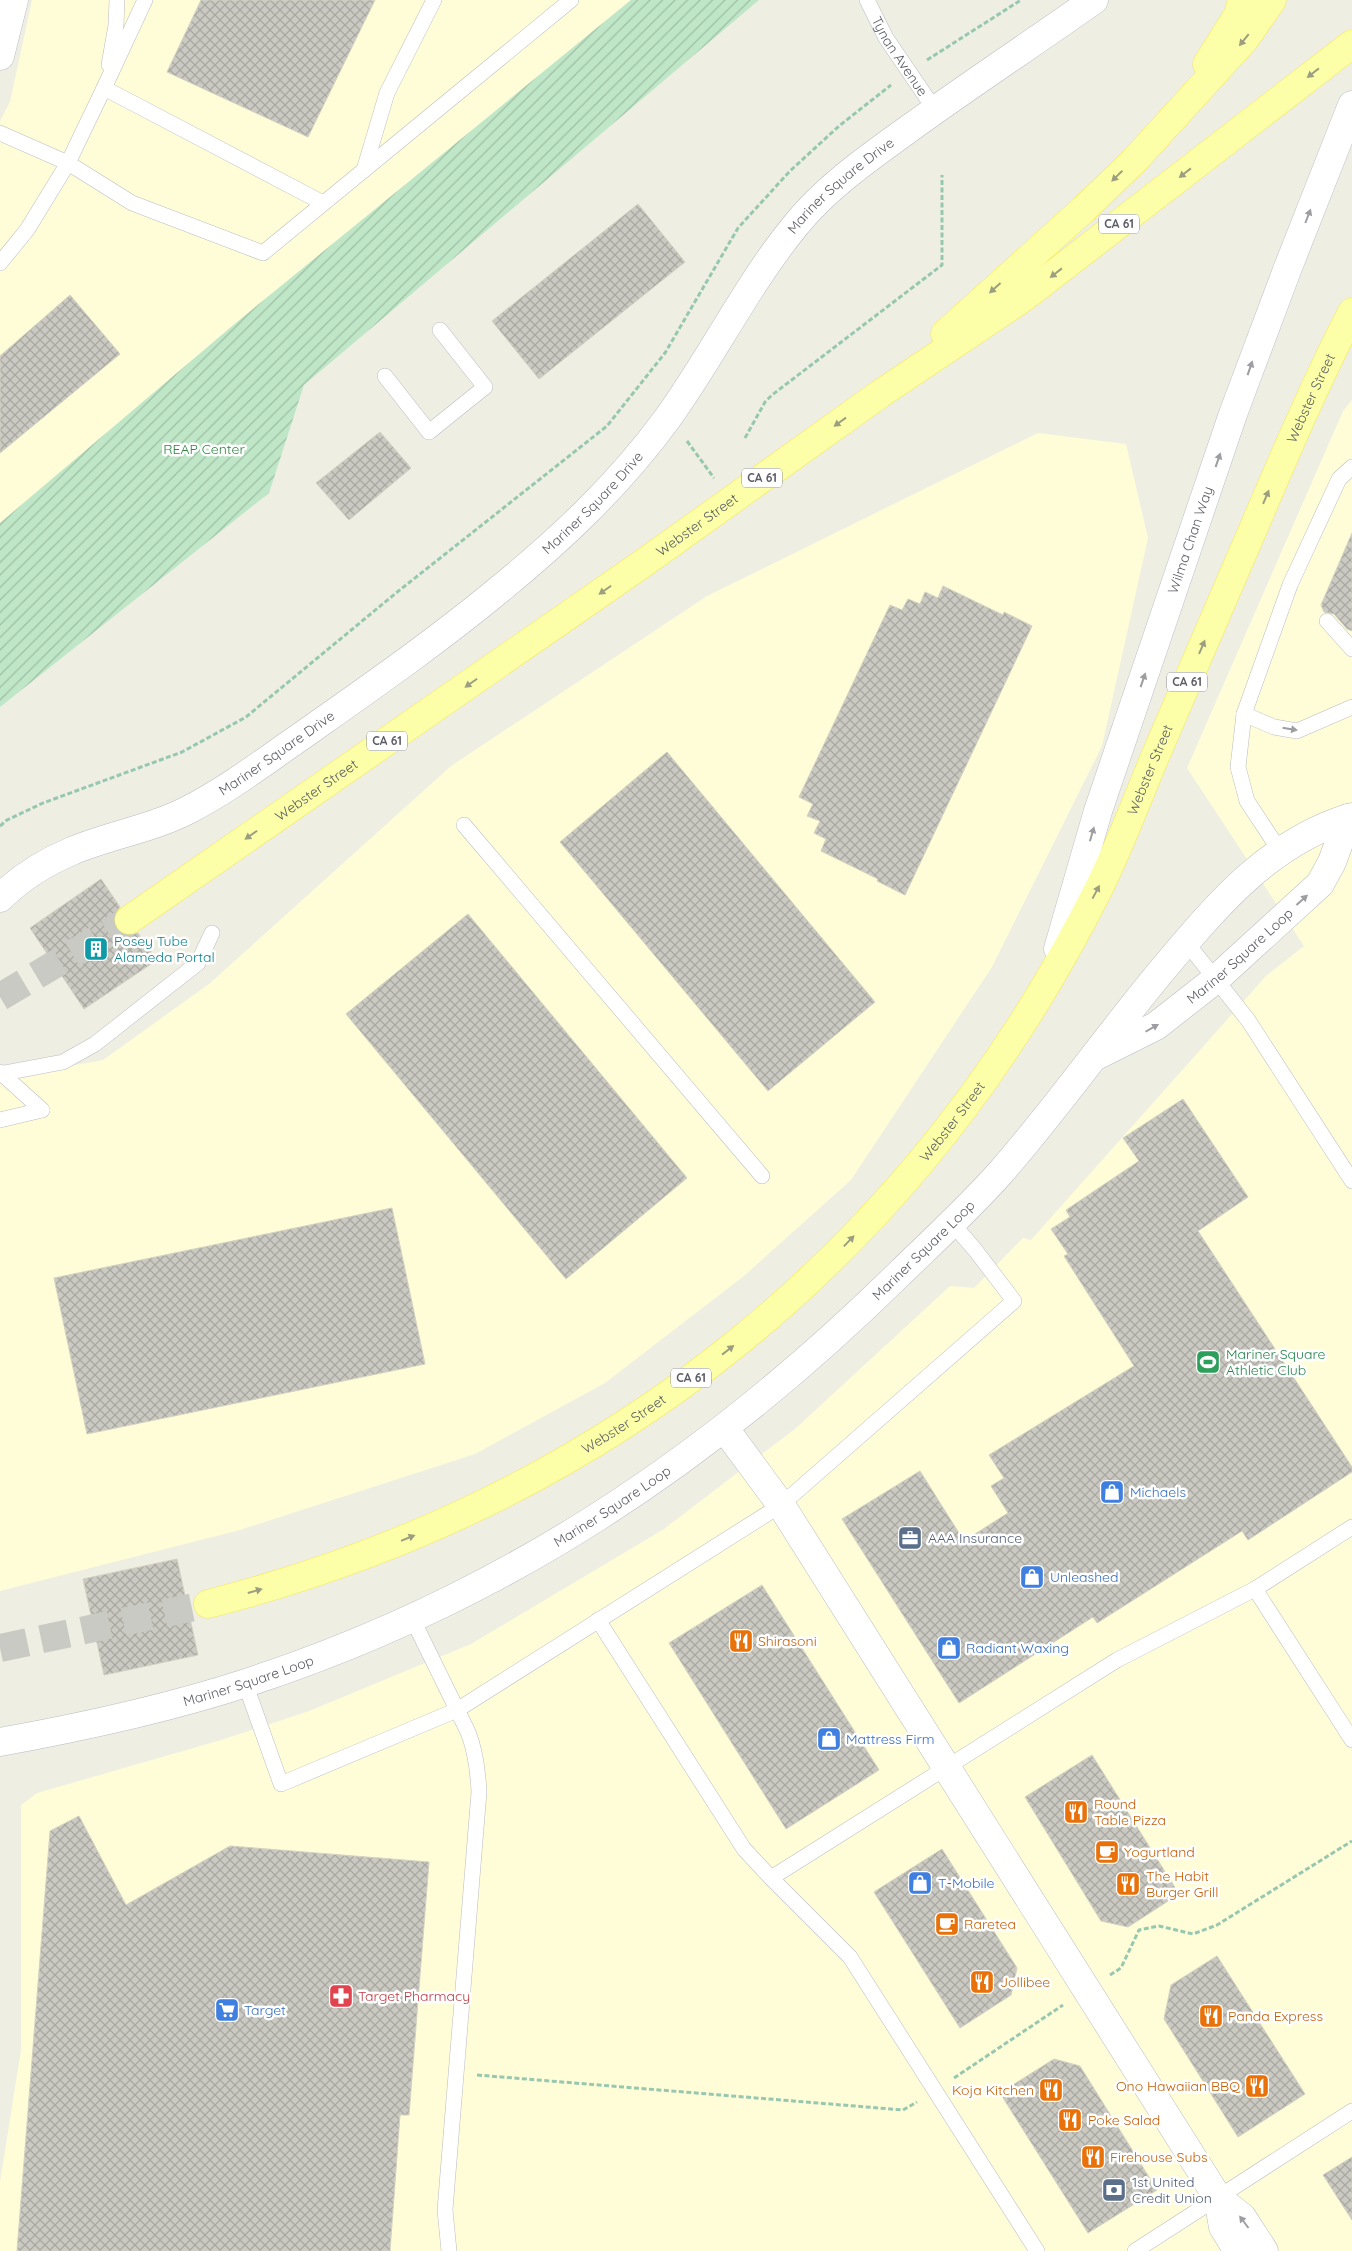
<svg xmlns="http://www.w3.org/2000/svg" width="1352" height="2251" viewBox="0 0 1352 2251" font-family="Quicksand,sans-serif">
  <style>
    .commercial { fill: #fffdd8 }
    .garden { fill: url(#garden-furrows) }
    .building { fill: url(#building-cross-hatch); stroke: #d3d1c1 }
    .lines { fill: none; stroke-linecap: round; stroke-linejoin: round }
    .primary-tunnel { stroke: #c9cac3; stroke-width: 28; stroke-dasharray: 28 14; stroke-linecap: butt }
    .service-casing { stroke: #bbbcc2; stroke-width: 16 }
    .minor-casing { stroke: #bbbcc2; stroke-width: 29 }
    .tertiary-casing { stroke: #bbbcc2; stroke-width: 29 }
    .secondary-casing { stroke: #bebfc7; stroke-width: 29 }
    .primary-casing { stroke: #f6e855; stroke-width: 29 }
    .path { stroke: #97c8af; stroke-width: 3; stroke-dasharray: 5 2.5; stroke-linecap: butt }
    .service { stroke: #fff; stroke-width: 15 }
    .minor { stroke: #fff; stroke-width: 28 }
    .tertiary { stroke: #fff; stroke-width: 28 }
    .secondary { stroke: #fff; stroke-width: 28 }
    .primary { stroke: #fcffa8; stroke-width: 28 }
    .oneway { fill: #9b9e7f }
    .oneway2 { fill: #9d9ea2 }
    .labels { text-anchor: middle; stroke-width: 5; stroke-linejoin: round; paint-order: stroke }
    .shield { fill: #fff; stroke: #8c8e92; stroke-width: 1 }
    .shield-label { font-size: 12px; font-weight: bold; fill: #5b5d64 }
    .street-label { font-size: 14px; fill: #5b5d64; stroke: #fff }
    .park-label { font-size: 14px; fill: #328546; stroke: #fff }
    .culture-label { font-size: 14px; fill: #0d838f; stroke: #fff; text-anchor: start }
    .leisure-label { font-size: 14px; fill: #27864d; stroke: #fff; text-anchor: start }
    .shop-label { font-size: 14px; fill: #366cbe; stroke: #fff; text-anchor: start }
    .service-label { font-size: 14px; fill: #4e5e75; stroke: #fff; text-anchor: start }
    .food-label { font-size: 14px; fill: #c56008; stroke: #fff; text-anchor: start }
    .health-label { font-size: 14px; fill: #be3a42; stroke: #fff; text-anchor: start }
  </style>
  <defs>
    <pattern id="garden-furrows" width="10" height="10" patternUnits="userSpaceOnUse" patternTransform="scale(1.25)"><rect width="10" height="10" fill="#bfe7c7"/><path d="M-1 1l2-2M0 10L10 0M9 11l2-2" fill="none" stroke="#9ebea5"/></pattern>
    <pattern id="building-cross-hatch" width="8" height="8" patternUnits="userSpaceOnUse" patternTransform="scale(1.25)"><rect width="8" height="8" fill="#cbcac2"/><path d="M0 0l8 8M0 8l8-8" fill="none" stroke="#a8a7a1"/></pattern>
  </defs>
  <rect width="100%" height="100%" fill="#eeeee3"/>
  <g class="commercial">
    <polygon points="32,0 631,0 237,322 0,523 0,121 10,102"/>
    <polygon points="1352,400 1352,2251 0,2251 0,2182 21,2050 21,1805 37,1793 221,1740 309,1711 471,1644 664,1529 796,1428 950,1286 974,1288 1023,1238 1031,1240 1266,976 1304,946 1187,768 1343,411"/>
    <polygon points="1038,433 1126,444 1148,538 1102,746 992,967 851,1180 744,1276 605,1383 475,1454 240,1530 0,1591 0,1076 13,1076 103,1060 209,984 451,766 707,596"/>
  </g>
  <polygon class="garden" points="631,0 759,0 304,385 269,493 0,707 0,523 237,322"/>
  <g class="building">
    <polygon points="201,0 375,0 308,137 167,72"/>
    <polygon points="638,204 685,262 539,379 492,321"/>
    <polygon points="70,295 120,354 0,453 0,356"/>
    <polygon points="380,432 411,468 349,520 316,483"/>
    <polygon points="1352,533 1352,631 1347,629 1334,614 1324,612 1321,605"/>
    <polygon points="943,586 1003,615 1004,612 1032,626 905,895 877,881 878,879 821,851 826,839 814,833 820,821 807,816 813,804 799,797 890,605 902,610 908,599 920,604 925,592 938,598"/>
    <polygon points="667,752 875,1002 768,1091 560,842"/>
    <polygon points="101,879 120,907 115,914 113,921 116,928 123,934 131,935 138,933 157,960 84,1009 30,928"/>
    <polygon points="468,914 687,1178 566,1279 346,1014"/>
    <polygon points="1183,1099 1248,1197 1198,1231 1352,1467 1352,1472 1248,1540 1242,1531 1097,1623 1093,1617 959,1703 842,1519 920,1471 964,1541 1008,1513 991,1486 1004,1478 989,1455 1134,1366 1064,1256 1068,1254 1051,1229 1070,1217 1066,1210 1139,1161 1123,1138"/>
    <polygon points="392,1208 425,1364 87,1434 54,1278"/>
    <polygon points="177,1559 198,1655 104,1675 83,1579"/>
    <polygon points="762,1585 879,1770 786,1829 669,1643"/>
    <polygon points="1092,1755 1179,1894 1128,1927 1101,1921 1025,1797"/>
    <polygon points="79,1816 126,1905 230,1846 429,1862 409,2115 400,2115 390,2251 17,2251 50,1831"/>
    <polygon points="942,1849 1017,1968 1011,1995 960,2028 874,1892"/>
    <polygon points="1217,1956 1305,2094 1238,2137 1164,2019 1171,1985"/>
    <polygon points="1054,2059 1080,2066 1157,2190 1088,2233 1000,2093"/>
    <polygon points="1352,2157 1352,2220 1323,2175"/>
  </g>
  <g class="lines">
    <g class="primary-tunnel">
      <polyline points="0,997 129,920"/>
      <polyline points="0,1648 208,1604"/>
    </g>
    <defs>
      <g id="service">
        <path id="s1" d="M867 0 886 38 935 110"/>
        <polyline points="109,65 116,25 117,0"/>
        <polyline points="104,88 145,0"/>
        <polyline points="0,133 68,163 27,230 0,263"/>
        <polyline points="364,170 387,93 434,0"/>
        <path d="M323 203 104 88 68 163 132 203 263 253C366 169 468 84 571 0"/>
        <polyline points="385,376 429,432 485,387 440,330"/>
        <polyline points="1327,621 1352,649"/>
        <polyline points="1244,714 1274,727 1297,731 1352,707"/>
        <polyline points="464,825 762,1176"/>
        <polyline points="1280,851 1247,801 1238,767 1244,714 1290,585 1339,479 1352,467"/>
        <polyline points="1186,942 1248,1020 1352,1181"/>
        <polyline points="0,1072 42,1110"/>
        <polyline points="0,1074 63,1062 95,1044 198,963 212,933"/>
        <polyline points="0,1120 42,1110"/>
        <polyline points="1255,1589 1352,1740"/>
        <path d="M412 1618 468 1732C476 1752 478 1771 479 1792L445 2210 449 2251"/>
        <polyline points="598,1620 744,1849 771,1878 850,1957 1037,2251"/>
        <polyline points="245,1683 281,1784 457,1710 781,1505 1014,1301 976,1251 952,1223"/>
        <polyline points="771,1878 1117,1660 1255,1589 1352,1527"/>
        <polyline points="1135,2251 1352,2111"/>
      </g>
      <g id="minor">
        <polyline points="725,1429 781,1505 1218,2198 1242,2217 1264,2251"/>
        <polyline points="1218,2198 1223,2227 1238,2251"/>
      </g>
      <g id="tertiary">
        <polyline points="0,56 14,0"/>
        <path id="s2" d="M0 898C20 878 46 862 72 851 110 835 151 829 188 810 229 789 265 761 303 735 368 689 433 644 495 593 559 541 618 486 667 419 712 357 746 286 795 226 826 187 870 157 910 128 971 84 1033 43 1094 0"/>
        <path id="s3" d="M1098 1055 1156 1026 1216 979 1320 884 1332 862 1348 818"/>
        <path id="s4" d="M0 1742C83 1727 166 1709 246 1683 501 1600 710 1460 899 1274 933 1241 969 1208 1001 1172 1058 1107 1108 1035 1164 968 1217 905 1270 841 1352 817"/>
      </g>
      <g id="secondary">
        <path id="s5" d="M1058 949 1098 811 1233 414 1287 270 1352 105"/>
      </g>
      <g id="primary">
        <polyline points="1207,64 1238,15 1242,0"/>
        <polyline points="945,334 1084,209 1134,161 1245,39 1272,0"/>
        <path id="s6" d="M129 920 645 562 880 394 1023 298 1352 44"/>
        <path id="s7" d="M208 1604C606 1502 916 1255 1100 886 1121 843 1138 797 1157 752 1189 677 1221 602 1254 527 1285 454 1316 382 1352 312"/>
      </g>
    </defs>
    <use href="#service" class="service-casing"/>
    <use href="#minor" class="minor-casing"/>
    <use href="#tertiary" class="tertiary-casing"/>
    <use href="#secondary" class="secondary-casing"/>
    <use href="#primary" class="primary-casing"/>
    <g class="path">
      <polyline points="927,60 1021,0"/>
      <polyline points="745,438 765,402 772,395 942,265 942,175"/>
      <polyline points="687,441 714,478"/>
      <polyline points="0,826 7,820 43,803 182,752 246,717 396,593 607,426 665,353 738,228 790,171 839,126 891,85"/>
      <polyline points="1110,1975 1121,1968 1139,1930 1159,1926 1193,1934 1217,1925 1352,1841"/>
      <polyline points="477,2075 903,2110 917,2102"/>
      <polyline points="954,2078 1063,2005"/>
    </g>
    <use href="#service" class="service"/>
    <use href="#minor" class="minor"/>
    <use href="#tertiary" class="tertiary"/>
    <use href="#secondary" class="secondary"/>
    <use href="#primary" class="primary"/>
  </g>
  <defs><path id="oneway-solid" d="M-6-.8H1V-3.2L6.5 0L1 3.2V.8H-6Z" transform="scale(1.25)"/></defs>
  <g class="oneway">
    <use href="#oneway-solid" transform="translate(1244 40) rotate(129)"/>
    <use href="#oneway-solid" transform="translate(1313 73) rotate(142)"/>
    <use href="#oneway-solid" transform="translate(1185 173) rotate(142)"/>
    <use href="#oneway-solid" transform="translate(1117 176) rotate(136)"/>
    <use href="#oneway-solid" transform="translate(1056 273) rotate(142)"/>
    <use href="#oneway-solid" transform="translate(995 288) rotate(138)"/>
    <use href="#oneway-solid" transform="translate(840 422) rotate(144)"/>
    <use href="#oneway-solid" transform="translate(1266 497) rotate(-67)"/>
    <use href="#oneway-solid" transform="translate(605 590) rotate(145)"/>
    <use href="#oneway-solid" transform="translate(1202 647) rotate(-67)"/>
    <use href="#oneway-solid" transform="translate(471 683) rotate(145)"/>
    <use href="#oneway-solid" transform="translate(251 835) rotate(145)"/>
    <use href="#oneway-solid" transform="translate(1096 892) rotate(-62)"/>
    <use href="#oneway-solid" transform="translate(849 1241) rotate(-46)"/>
    <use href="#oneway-solid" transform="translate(728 1350) rotate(-38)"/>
    <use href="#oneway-solid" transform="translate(408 1538) rotate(-22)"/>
    <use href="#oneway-solid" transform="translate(255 1591) rotate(-16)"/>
  </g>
  <g class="oneway2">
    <use href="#oneway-solid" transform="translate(1308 216) rotate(-69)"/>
    <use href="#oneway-solid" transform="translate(1250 368) rotate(-71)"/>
    <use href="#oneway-solid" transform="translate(1218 460) rotate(-71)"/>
    <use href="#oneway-solid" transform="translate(1143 680) rotate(-71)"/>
    <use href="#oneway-solid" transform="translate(1290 729) rotate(9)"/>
    <use href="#oneway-solid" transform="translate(1092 834) rotate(-74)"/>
    <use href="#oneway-solid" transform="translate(1302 900) rotate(-42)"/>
    <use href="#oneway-solid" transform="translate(1152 1028) rotate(-30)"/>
    <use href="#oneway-solid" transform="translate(1244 2222) rotate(-127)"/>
  </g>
  <defs>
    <symbol id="building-square" viewBox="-11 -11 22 22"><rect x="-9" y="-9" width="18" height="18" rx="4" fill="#0f9aa8" stroke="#fff"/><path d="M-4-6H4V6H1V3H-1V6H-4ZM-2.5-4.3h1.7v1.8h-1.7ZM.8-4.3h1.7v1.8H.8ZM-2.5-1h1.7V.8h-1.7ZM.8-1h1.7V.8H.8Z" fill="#fff"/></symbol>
    <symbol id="stadium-square" viewBox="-11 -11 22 22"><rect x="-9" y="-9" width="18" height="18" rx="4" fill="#2e9e5b" stroke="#fff"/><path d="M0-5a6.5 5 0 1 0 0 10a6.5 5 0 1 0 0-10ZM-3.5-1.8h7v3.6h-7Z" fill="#fff"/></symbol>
    <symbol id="shop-square" viewBox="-11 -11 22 22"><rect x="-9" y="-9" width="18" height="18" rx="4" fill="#3f7fe0" stroke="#fff"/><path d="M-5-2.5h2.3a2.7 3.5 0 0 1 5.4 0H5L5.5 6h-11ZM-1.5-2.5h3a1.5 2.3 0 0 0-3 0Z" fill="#fff"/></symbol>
    <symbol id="office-square" viewBox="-11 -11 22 22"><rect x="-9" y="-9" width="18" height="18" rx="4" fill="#5c6f8a" stroke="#fff"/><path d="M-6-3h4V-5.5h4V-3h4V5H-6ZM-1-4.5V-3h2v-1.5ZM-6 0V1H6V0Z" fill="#fff"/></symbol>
    <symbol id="restaurant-square" viewBox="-11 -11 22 22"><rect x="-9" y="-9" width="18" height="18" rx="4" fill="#e8710a" stroke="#fff"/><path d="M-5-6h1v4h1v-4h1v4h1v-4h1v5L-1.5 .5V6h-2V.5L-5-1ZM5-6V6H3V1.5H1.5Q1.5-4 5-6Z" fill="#fff"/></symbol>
    <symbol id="cafe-square" viewBox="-11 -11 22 22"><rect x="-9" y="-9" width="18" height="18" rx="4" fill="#e8710a" stroke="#fff"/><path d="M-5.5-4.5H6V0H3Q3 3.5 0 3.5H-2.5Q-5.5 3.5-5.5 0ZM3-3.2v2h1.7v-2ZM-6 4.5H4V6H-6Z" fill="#fff"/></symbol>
    <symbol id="pharmacy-square" viewBox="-11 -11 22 22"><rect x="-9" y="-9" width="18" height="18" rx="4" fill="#e0444e" stroke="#fff"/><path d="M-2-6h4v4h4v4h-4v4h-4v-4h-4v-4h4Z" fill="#fff"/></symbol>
    <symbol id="supermarket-square" viewBox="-11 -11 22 22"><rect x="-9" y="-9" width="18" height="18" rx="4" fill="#3f7fe0" stroke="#fff"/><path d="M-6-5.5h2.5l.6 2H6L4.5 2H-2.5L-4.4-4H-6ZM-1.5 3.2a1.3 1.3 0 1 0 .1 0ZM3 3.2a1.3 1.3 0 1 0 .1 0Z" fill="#fff"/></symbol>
    <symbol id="bank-square" viewBox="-11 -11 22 22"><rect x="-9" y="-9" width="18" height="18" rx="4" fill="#5c6f8a" stroke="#fff"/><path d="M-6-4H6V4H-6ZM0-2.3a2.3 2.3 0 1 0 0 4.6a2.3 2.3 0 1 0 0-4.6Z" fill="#fff"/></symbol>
  </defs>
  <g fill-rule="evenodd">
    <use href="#building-square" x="82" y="935" width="28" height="28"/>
    <use href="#stadium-square" x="1194" y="1348" width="28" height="28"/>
    <use href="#shop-square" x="1098" y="1478" width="28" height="28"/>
    <use href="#office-square" x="896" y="1524" width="28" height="28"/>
    <use href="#shop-square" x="1018" y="1563" width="28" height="28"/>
    <use href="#restaurant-square" x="727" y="1627" width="28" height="28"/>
    <use href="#shop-square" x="935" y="1634" width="28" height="28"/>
    <use href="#shop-square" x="815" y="1725" width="28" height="28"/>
    <use href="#restaurant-square" x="1062" y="1798" width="28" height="28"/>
    <use href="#cafe-square" x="1093" y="1838" width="28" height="28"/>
    <use href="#shop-square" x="906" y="1869" width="28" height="28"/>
    <use href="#restaurant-square" x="1114" y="1870" width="28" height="28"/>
    <use href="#cafe-square" x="933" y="1910" width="28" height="28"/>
    <use href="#restaurant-square" x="968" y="1968" width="28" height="28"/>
    <use href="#pharmacy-square" x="327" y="1982" width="28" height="28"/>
    <use href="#supermarket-square" x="213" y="1996" width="28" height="28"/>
    <use href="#restaurant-square" x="1197" y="2002" width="28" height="28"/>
    <use href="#restaurant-square" x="1243" y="2072" width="28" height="28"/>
    <use href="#restaurant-square" x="1037" y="2076" width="28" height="28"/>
    <use href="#restaurant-square" x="1056" y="2106" width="28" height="28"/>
    <use href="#restaurant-square" x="1079" y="2143" width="28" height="28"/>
    <use href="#bank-square" x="1100" y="2176" width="28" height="28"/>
  </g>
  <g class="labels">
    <g class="shield">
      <rect x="1099" y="214.5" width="40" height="19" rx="4"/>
      <rect x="742" y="468.5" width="40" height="19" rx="4"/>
      <rect x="1167" y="672.5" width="40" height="19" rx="4"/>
      <rect x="367" y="731.5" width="40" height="19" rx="4"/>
      <rect x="671" y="1368.5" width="40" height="19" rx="4"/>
    </g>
    <g class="shield-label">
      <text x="1119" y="228">CA 61</text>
      <text x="762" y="482">CA 61</text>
      <text x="1187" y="686">CA 61</text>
      <text x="387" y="745">CA 61</text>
      <text x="691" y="1382">CA 61</text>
    </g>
    <g class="street-label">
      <text dy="5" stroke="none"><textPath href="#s1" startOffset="65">Tynan Avenue</textPath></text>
      <text dy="5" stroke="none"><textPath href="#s2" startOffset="1124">Mariner Square Drive</textPath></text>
      <text dy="5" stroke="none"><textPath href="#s7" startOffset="1714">Webster Street</textPath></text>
      <text dy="5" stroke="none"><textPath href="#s2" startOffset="719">Mariner Square Drive</textPath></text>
      <text dy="5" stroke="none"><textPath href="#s6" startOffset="692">Webster Street</textPath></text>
      <text dy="5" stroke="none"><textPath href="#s5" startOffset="430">Wilma Chan Way</textPath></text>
      <text dy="5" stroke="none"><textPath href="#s2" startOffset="315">Mariner Square Drive</textPath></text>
      <text dy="5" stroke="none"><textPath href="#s7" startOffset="1309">Webster Street</textPath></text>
      <text dy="5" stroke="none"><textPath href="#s6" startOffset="228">Webster Street</textPath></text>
      <text dy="5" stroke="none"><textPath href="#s3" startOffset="174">Mariner Square Loop</textPath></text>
      <text dy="5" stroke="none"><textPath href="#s7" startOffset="904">Webster Street</textPath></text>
      <text dy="5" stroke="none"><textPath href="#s4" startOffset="1065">Mariner Square Loop</textPath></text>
      <text dy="5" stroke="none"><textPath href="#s7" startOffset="455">Webster Street</textPath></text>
      <text dy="5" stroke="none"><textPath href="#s4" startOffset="661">Mariner Square Loop</textPath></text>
      <text dy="5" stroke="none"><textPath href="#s4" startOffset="256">Mariner Square Loop</textPath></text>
    </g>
    <g class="park-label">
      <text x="204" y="454">REAP Center</text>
    </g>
    <g class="culture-label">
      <text x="114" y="946">Posey Tube<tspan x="114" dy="16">Alameda Portal</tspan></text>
    </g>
    <g class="leisure-label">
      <text x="1226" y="1359">Mariner Square<tspan x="1226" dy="16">Athletic Club</tspan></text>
    </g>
    <g class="shop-label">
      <text x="1130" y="1497">Michaels</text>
      <text x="1050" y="1582">Unleashed</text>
      <text x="966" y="1653">Radiant Waxing</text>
      <text x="846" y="1744">Mattress Firm</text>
      <text x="938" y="1888">T-Mobile</text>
      <text x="244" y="2015">Target</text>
    </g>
    <g class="service-label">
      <text x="928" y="1543">AAA Insurance</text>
      <text x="1132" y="2187">1st United<tspan x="1132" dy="16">Credit Union</tspan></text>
    </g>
    <g class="food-label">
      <text x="758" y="1646">Shirasoni</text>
      <text x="1094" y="1809">Round<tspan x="1094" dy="16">Table Pizza</tspan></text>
      <text x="1124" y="1857">Yogurtland</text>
      <text x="1146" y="1881">The Habit<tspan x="1146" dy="16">Burger Grill</tspan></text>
      <text x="964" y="1929">Raretea</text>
      <text x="1000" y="1987">Jollibee</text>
      <text x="1228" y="2021">Panda Express</text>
      <text x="1240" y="2091" text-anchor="end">Ono Hawaiian BBQ</text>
      <text x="1034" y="2095" text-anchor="end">Koja Kitchen</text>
      <text x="1088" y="2125">Poke Salad</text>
      <text x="1110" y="2162">Firehouse Subs</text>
    </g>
    <g class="health-label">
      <text x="358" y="2001">Target Pharmacy</text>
    </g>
  </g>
</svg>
